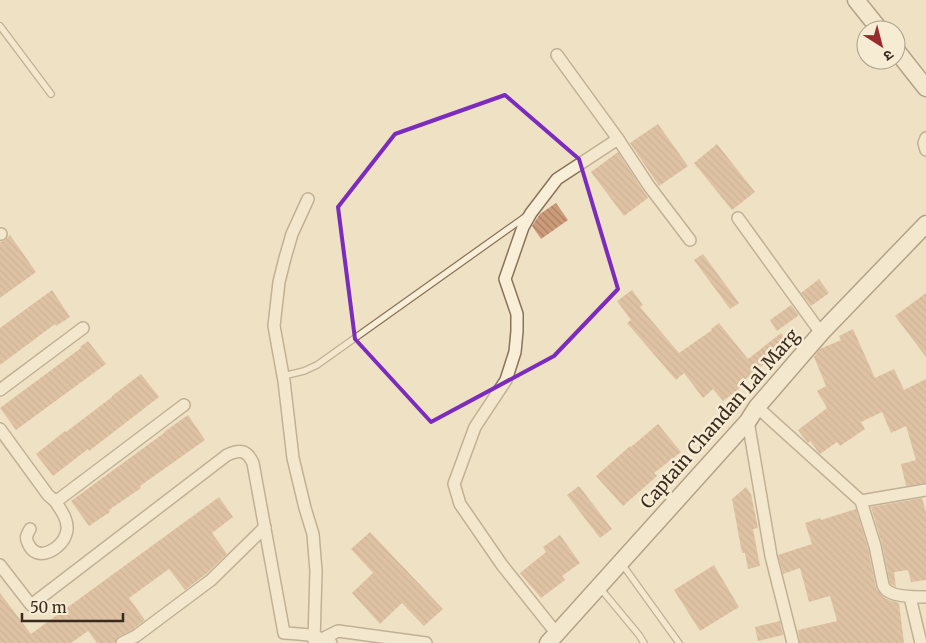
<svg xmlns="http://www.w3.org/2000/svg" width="926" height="643" viewBox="0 0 926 643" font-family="Merriweather,'Noto Sans Devanagari',serif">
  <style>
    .building { fill: url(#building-back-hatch) }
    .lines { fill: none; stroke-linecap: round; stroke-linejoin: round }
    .lane-casing { stroke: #8a735a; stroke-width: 8 }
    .street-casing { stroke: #8a735a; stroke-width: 14 }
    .secondary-casing { stroke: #6b543e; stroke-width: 19 }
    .lane { stroke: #f9efd8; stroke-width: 5.5 }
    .street { stroke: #f9efd8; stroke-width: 11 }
    .secondary { stroke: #f9efd8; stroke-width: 16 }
    .marked { fill: none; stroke: #7b2cbf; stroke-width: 4; stroke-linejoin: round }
    .labels { text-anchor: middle; stroke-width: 5; stroke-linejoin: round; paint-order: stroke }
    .street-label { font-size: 18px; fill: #3a2b1e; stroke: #f6ecd4 }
  </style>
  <defs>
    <pattern id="building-back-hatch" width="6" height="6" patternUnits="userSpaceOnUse" patternTransform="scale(1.25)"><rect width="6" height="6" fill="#cd9b7a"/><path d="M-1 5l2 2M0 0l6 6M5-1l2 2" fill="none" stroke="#a77f63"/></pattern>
  </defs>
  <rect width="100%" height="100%" fill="#efe1c4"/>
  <g class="building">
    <polygon points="658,124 688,166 659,186 630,143"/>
    <polygon points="717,144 755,192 732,210 694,163"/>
    <polygon points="618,152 648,198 624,216 591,172"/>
    <polygon points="556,203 568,220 541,239 532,226 540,214"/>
    <polygon points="10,235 36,272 0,298 0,242 5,240"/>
    <polygon points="703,254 739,303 730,309 694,260"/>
    <polygon points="819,279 829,293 811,306 801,293"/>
    <polygon points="52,290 70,317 56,326 55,324 0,365 0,328"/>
    <polygon points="632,290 643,305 640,307 679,353 712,330 711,329 719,323 748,359 781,333 789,343 741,383 743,386 723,401 713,389 703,398 684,373 676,380 627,323 631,320 617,301"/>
    <polygon points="926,293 926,357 895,316"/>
    <polygon points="791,305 799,315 777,331 770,320"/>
    <polygon points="853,329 875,378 894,369 904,390 926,379 926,483 906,486 901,464 916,460 906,426 891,433 882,412 861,422 865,429 840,446 837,442 820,454 810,441 808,443 798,430 827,408 817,391 826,386 814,357 820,349 841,340 839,336"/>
    <polygon points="88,341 106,364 16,430 0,408 81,348 80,347"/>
    <polygon points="141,374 159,397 89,451 88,449 53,476 36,454 65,431 66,432 112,397 112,396"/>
    <polygon points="188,415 205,440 140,486 141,488 109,510 110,512 89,526 71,501 164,433 164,432"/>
    <polygon points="658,424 681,452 654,473 657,476 623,506 596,476 630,446 631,447"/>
    <polygon points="579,486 612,529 600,538 567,495"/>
    <polygon points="746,487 751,494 758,528 753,529 760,566 748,569 745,553 742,553 732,499"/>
    <polygon points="219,497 233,517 212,533 227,554 206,574 185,590 169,569 129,598 145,620 132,630 118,637 115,643 97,643 88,631 71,643 0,643 0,593 31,634"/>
    <polygon points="922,498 926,512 926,580 911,582 908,570 894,572 896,587 890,583 882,544 871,507"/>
    <polygon points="856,509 868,548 876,588 883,597 889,600 899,603 904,643 800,643 798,630 837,621 830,596 809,602 800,568 783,574 778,555 812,544 805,523 820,518 821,520"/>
    <polygon points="370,532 443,609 424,626 402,603 380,624 352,593 373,573 351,549"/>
    <polygon points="560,535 580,563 562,576 565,580 541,598 520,573 546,552 543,547"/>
    <polygon points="714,565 739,607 700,631 674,590"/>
    <polygon points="780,621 783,635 758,641 755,627"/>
  </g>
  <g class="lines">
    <defs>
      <g id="lane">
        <polyline points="0,26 51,94"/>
        <polyline points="283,376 304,371 317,365 525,217"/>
        <polyline points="622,564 679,643"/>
        <polyline points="600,588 639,635 644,643"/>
      </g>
      <g id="street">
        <polyline points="557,55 618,139 649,186 690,240"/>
        <polyline points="926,138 924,143 926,150"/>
        <polyline points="308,199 292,234 285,258 279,282 274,326 284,381 293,458 305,508 313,534 316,571 314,641"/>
        <polyline points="738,218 821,333"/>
        <polyline points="0,234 1,234"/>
        <polyline points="0,390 83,328"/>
        <path d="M757 407 861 501 875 546 883 585C884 587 885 590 888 591 895 597 917 597 926 597"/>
        <polyline points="748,421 771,556 793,643"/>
        <polyline points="0,429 48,495 55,501 58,500 184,405"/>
        <polyline points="861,501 926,490"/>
        <path d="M30 529C27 534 25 538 28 543 36 564 62 549 66 534 68 529 67 523 65 518 63 512 58 506 55 501"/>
        <path d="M0 565 31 605 227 455C240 449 247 450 253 463L284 633C300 634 316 634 331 643"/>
        <polyline points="910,597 921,643"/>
        <polyline points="557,634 502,565 460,504 454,484 475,427 506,380 515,352 517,331 517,314 505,279 523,227 531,213 557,179 618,139"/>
        <polyline points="324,638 338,631 426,643"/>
        <polyline points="122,643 136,636 211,580 265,527"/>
      </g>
      <g id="secondary">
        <polyline points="856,0 880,30"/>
        <polyline points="896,50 926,88"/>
        <polyline points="548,643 748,421 757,407 821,333 926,224"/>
      </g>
    </defs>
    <use href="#lane" class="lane-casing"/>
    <use href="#street" class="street-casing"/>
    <use href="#secondary" class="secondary-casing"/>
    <use href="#lane" class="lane"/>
    <use href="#street" class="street"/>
    <use href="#secondary" class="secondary"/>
  </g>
  <path d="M0 0H926V643H0ZM505 95 579 159 618 289 554 356 431 422 355 339 338 207 395 134Z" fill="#efe1c4" fill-opacity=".55" fill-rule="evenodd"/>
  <path class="marked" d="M505 95 579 159 618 289 554 356 431 422 355 339 338 207 395 134Z"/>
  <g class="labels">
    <g class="street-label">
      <text transform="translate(720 419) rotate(-49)" y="6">Captain Chandan Lal Marg</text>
    </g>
  </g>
  <g transform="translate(881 45) rotate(144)"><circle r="24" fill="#f6ecd4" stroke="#ab9f8b"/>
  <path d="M0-4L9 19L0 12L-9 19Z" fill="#992a2d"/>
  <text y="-8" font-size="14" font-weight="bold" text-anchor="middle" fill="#3a2b1e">उ</text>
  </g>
  <path d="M22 613v8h101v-8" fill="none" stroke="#3a2b1e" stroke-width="2.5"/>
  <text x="30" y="613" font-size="15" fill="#3a2b1e" stroke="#f6ecd4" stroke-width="4" paint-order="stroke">50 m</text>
</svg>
